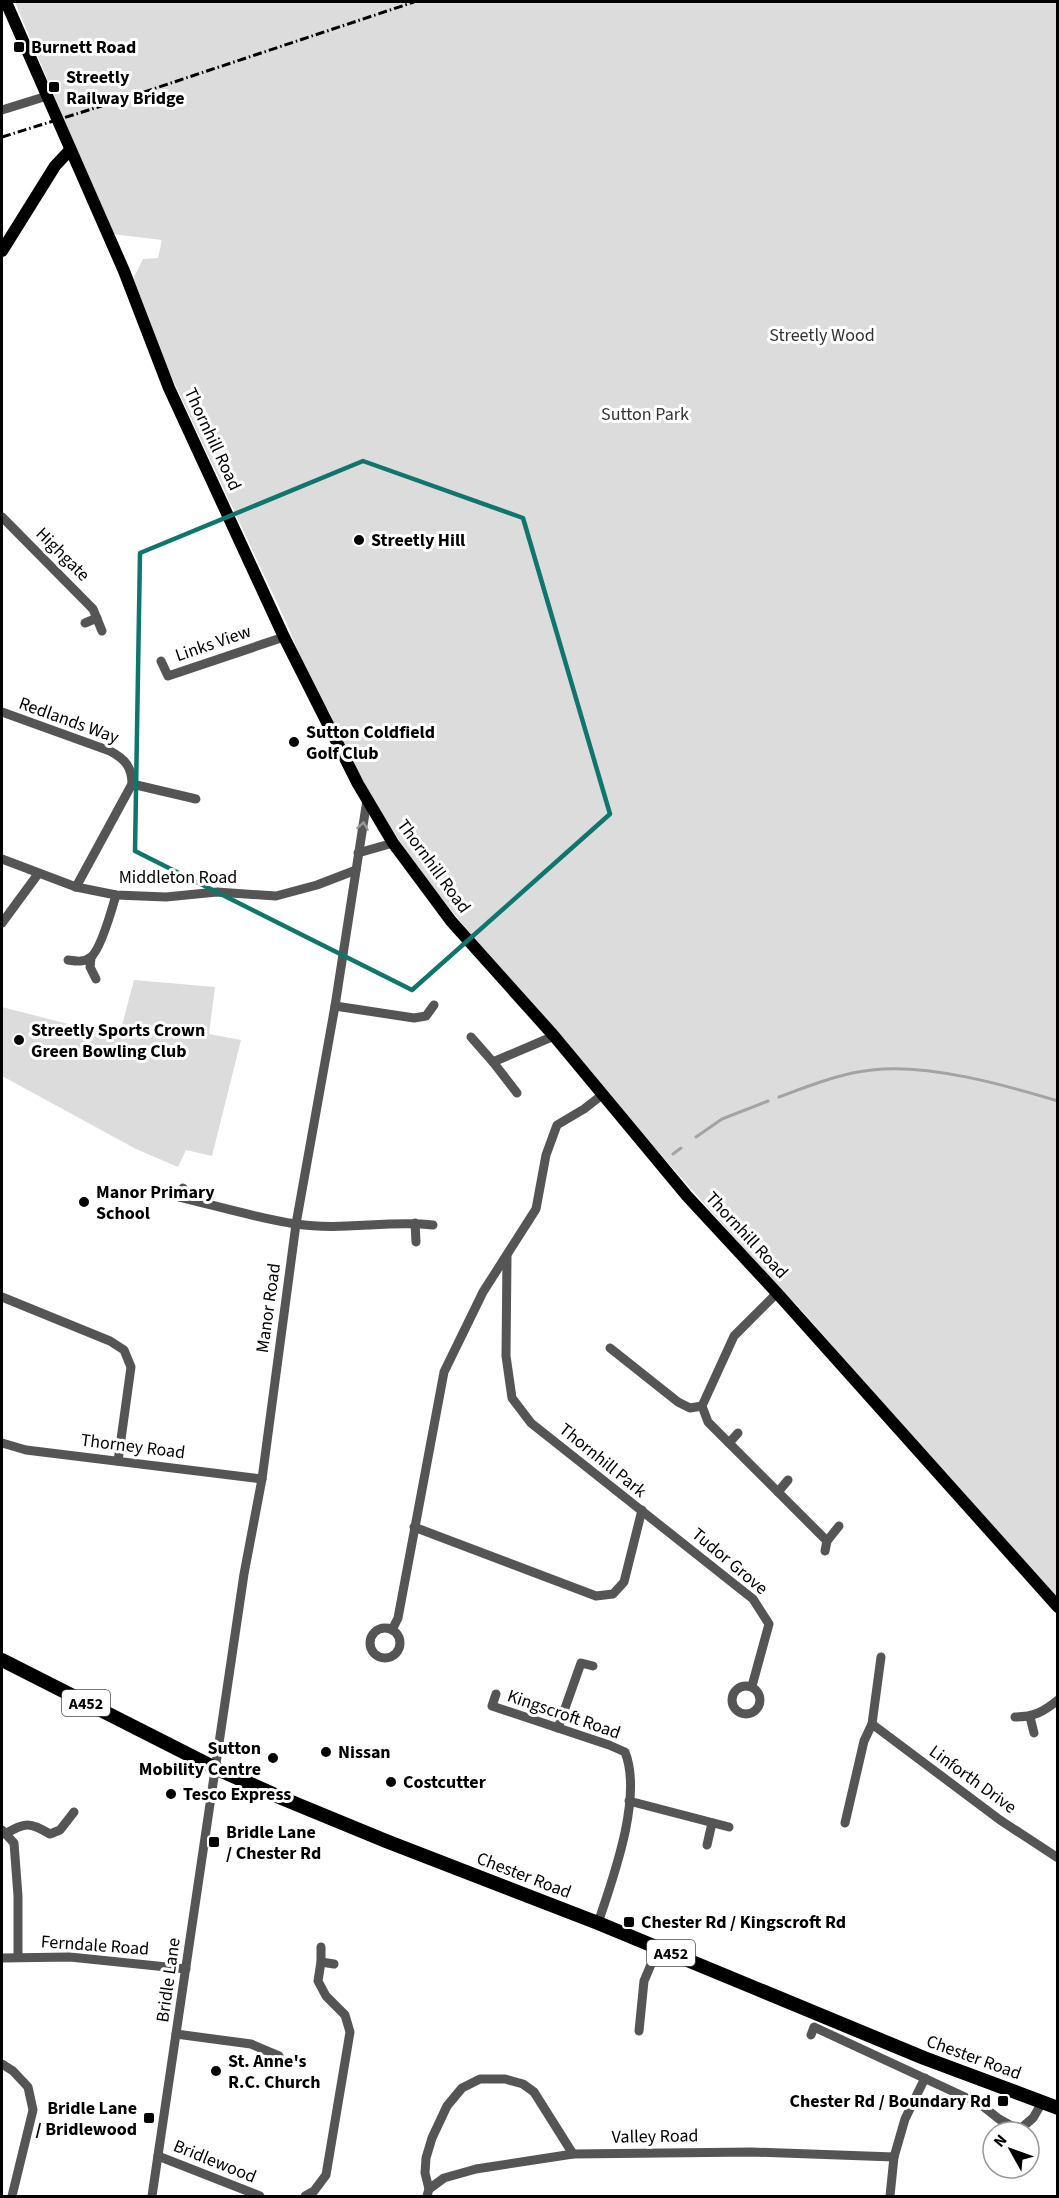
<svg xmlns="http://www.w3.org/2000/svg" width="1059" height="2198" viewBox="0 0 1059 2198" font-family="'Source Sans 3',sans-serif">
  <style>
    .green { fill: #dcdcdc }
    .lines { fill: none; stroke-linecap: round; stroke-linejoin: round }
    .stream { stroke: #a3a3a3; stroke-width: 3 }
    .minor { stroke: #555; stroke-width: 9 }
    .major { stroke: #000; stroke-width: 12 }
    .highway { stroke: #000; stroke-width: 14 }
    .rail { stroke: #000; stroke-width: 3; stroke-dasharray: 9 3 1.5 3; stroke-linecap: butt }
    .oneway { stroke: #999 }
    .marked { fill: none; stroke: #0f766e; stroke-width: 4.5; stroke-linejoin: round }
    .poi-dot { fill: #000; stroke: #fff; stroke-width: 2 }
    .labels { text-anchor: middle; stroke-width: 6; stroke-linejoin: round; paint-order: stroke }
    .shield { fill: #fff; stroke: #4c4c4c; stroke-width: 1.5 }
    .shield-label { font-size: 16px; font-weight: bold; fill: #000 }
    .poi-label { font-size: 18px; font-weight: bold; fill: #000; stroke: #fff; text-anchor: start }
    .park-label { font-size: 18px; fill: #333; stroke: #fff }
    .street-label { font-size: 18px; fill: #000; stroke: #fff }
  </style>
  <rect width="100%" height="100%" fill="#fff"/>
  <g class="green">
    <polygon points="15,2 1057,2 1057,1600 795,1303 783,1293 550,1029 451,910 416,867 367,790 333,725 330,713 317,698 287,624 171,376 132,281 143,259 158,258 162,240 112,234"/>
    <polygon points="134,980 215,987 209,1034 241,1040 212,1156 186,1150 178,1167 136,1149 2,1076 2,1007 119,1037"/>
  </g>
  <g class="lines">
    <g class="stream">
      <path d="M779 1097C809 1086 841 1073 872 1070 927 1063 1005 1085 1058 1101"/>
      <polyline points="696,1137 722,1119 768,1101"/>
      <polyline points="673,1154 681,1148"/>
    </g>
    <g class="minor">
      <polyline points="2,110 47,96"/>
      <polyline points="2,517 93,609 102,631"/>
      <polyline points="85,623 97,618"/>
      <polyline points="161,661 168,676 284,637"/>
      <path d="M2 712 110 751C125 759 132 767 132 784L76 887"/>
      <polyline points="132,784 196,799"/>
      <polyline points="358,853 393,843"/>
      <polyline points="2,859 76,887 116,895 166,897 217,892 276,896 317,885 356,870"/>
      <polyline points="2,923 38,874"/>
      <polyline points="91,958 90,967 96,979"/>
      <path d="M68 960C75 961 84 963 91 957 101 949 112 909 116 895"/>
      <polyline points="335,1006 414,1018 426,1016 434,1005"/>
      <polyline points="471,1037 493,1062"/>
      <polyline points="517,1093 493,1062 554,1036"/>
      <path d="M183 1188 179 1197C217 1206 257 1218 296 1224 342 1231 388 1220 433 1225"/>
      <polyline points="415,1223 416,1242"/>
      <polyline points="507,1256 506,1356 512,1398 531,1423 753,1599 769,1624 752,1686"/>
      <polyline points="777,1293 734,1336 702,1406 708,1422 827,1541 825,1551"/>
      <polyline points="2,1297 110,1341 124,1350 131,1367 118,1461"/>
      <polyline points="610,1348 678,1402 690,1408 702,1406"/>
      <polyline points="2,1443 26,1450 262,1479"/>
      <polyline points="729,1443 738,1433"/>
      <polyline points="778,1492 788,1480"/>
      <polyline points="414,1527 596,1596 613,1594 624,1582 642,1510"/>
      <polyline points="827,1541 839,1526"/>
      <circle cx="385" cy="1643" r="15"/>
      <polyline points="392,1630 398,1618 444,1372 483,1292 536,1209 546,1155 557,1125 584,1109 602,1095"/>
      <circle cx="746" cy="1700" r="14"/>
      <path d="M496 1694 492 1706 609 1745 625 1752C643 1797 613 1878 598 1923"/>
      <path d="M1015 1717C1034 1717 1043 1712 1058 1700"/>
      <polyline points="1030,1717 1034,1733"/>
      <polyline points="872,1724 1000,1820 1058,1858"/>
      <polyline points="558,1728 581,1663 593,1666"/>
      <polyline points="629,1801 729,1827"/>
      <polyline points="845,1823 864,1741 872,1724 881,1657"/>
      <polyline points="2,1830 14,1843 18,1896 18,1957"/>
      <path d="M5 1834C26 1822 29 1822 50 1834L60 1830 74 1812"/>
      <polyline points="707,1845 712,1823"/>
      <polyline points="2,1958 70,1957 186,1969"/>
      <polyline points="321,1962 334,1964"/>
      <polyline points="639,2031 644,1981 658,1948"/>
      <polyline points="176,2034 251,2044 279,2056"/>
      <polyline points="811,2035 814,2027 980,2104 999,2119 1019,2130 1033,2118 1043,2101"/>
      <polyline points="2,2064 13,2071 28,2087 33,2110 12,2196"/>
      <polyline points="158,2156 260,2196"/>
      <polyline points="429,2189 425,2173 426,2158 432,2138 447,2106 462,2088 480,2079 505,2079 523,2084 534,2092 573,2154"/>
      <polyline points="152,2196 244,1574 262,1479 296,1224 335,1006 367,800"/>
      <polyline points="305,2196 314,2191 326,2175 350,2032 345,2015 326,1996 318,1981 321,1962 321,1947"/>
      <polyline points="427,2196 429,2189 444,2178 476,2169 573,2154 752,2152 894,2157"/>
      <polyline points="890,2196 894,2157 905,2119 925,2078"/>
    </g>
    <g class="major">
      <polyline points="6,2 124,271 169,388 284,637 358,784 393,843 451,921 554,1036 687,1196 777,1293 1058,1607"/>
      <polyline points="2,251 55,166 70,150"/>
    </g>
    <polyline class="highway" points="2,1660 215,1768 284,1799 386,1841 598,1923 924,2058 1058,2108"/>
    <polyline class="rail" points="2,137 108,104 414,2"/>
  </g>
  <defs><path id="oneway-chevron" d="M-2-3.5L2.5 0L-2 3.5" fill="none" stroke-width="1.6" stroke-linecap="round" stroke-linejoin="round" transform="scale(1.5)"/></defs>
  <use class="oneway" href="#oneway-chevron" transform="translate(363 826) rotate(-81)"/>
  <path class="marked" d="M363 461 523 518 610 814 412 990 135 851 140 553Z"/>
  <g class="poi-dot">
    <rect x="13" y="41" width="12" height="12" rx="3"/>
    <rect x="48" y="81" width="12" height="12" rx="3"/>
    <circle cx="359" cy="540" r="6"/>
    <circle cx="294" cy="742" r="6"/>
    <circle cx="19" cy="1040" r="6"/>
    <circle cx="84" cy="1202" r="6"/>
    <circle cx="326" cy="1752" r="6"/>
    <circle cx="273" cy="1758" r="6"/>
    <circle cx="391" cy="1782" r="6"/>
    <circle cx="171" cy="1794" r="6"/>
    <rect x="208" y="1836" width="12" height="12" rx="3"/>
    <rect x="623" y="1916" width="12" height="12" rx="3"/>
    <circle cx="216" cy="2071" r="6"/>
    <rect x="997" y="2095" width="12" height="12" rx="3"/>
    <rect x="143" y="2112" width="12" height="12" rx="3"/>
  </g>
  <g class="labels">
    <g class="shield">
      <rect x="62" y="1690" width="48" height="26" rx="4.5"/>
      <rect x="647" y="1940" width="48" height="26" rx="4.5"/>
    </g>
    <g class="shield-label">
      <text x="86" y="1709">A452</text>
      <text x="671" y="1959">A452</text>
    </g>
    <g class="poi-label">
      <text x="31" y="53">Burnett Road</text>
      <text x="66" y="83">Streetly<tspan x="66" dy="21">Railway Bridge</tspan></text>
      <text x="371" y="546">Streetly Hill</text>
      <text x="306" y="738">Sutton Coldfield<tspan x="306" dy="21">Golf Club</tspan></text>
      <text x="31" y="1036">Streetly Sports Crown<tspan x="31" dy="21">Green Bowling Club</tspan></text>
      <text x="96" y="1198">Manor Primary<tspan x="96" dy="21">School</tspan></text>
      <text x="261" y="1754" text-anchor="end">Sutton<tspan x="261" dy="21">Mobility Centre</tspan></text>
      <text x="338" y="1758">Nissan</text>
      <text x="403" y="1788">Costcutter</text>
      <text x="183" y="1800">Tesco Express</text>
      <text x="226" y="1838">Bridle Lane<tspan x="226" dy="21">/ Chester Rd</tspan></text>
      <text x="641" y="1928">Chester Rd / Kingscroft Rd</text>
      <text x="228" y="2067">St. Anne's<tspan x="228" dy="21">R.C. Church</tspan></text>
      <text x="991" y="2107" text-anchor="end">Chester Rd / Boundary Rd</text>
      <text x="137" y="2114" text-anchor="end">Bridle Lane<tspan x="137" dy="21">/ Bridlewood</tspan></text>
    </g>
    <g class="park-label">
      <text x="822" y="341">Streetly Wood</text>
      <text x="645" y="420">Sutton Park</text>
    </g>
    <g class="street-label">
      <text transform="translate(213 439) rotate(65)" y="6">Thornhill Road</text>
      <text transform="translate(63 554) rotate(45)" y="6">Highgate</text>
      <text transform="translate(213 643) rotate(-19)" y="6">Links View</text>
      <text transform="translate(69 720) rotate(20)" y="6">Redlands Way</text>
      <text transform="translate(434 866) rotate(54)" y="6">Thornhill Road</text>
      <text x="178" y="883">Middleton Road</text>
      <text transform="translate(747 1235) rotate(47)" y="6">Thornhill Road</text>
      <text transform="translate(268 1308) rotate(-82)" y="6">Manor Road</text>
      <text transform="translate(133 1446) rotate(7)" y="6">Thorney Road</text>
      <text transform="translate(603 1460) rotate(39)" y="6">Thornhill Park</text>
      <text transform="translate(730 1561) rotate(40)" y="6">Tudor Grove</text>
      <text transform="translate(564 1714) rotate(19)" y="6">Kingscroft Road</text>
      <text transform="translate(973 1779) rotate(36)" y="6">Linforth Drive</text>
      <text transform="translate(524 1875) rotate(21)" y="6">Chester Road</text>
      <text transform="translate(95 1945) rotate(4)" y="6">Ferndale Road</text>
      <text transform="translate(168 1980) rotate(-82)" y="6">Bridle Lane</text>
      <text transform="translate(974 2057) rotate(20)" y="6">Chester Road</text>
      <text transform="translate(655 2136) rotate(-1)" y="6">Valley Road</text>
      <text transform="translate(215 2161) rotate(22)" y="6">Bridlewood</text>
    </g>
  </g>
  <rect width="1059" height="2198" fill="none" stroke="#000000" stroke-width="6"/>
  <g transform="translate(1011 2150) rotate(310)"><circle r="28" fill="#ffffff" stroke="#999999" stroke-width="1.5"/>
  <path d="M0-4.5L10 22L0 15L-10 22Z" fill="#000000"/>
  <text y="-9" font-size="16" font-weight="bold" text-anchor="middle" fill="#000000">N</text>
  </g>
</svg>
